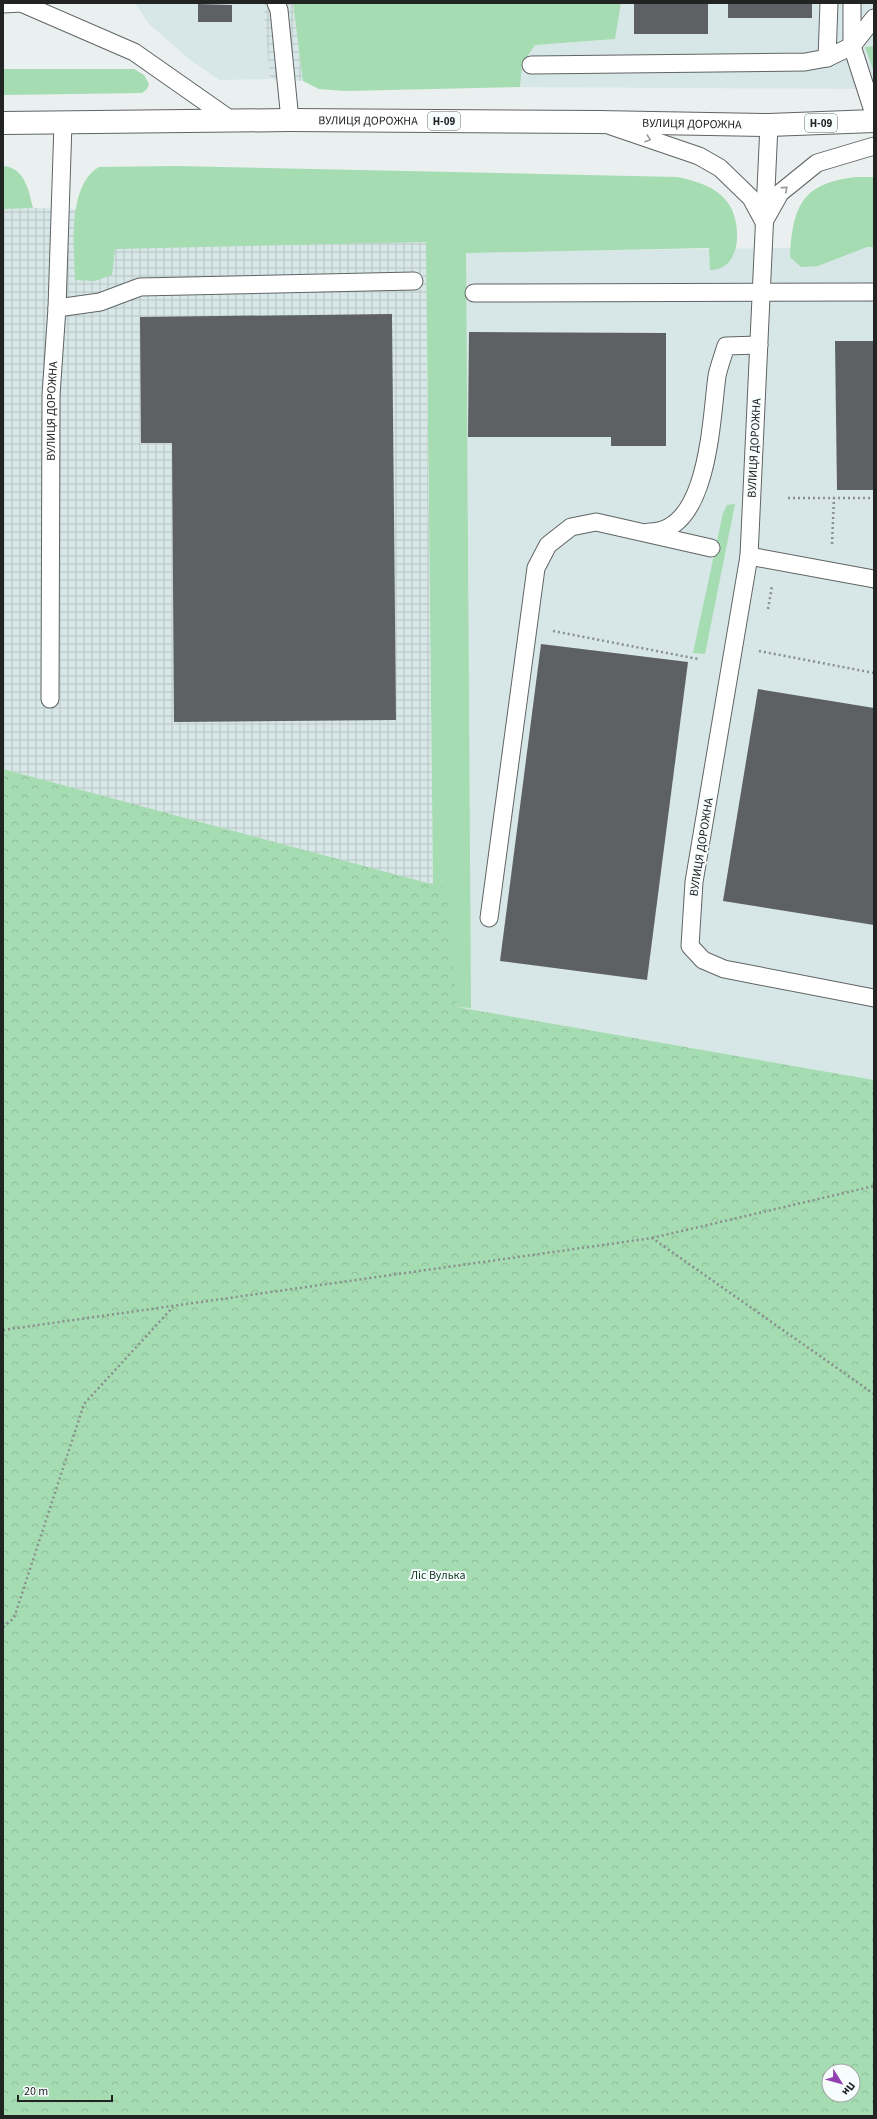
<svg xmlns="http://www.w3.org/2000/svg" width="877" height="2119" viewBox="0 0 877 2119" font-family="'Source Sans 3',sans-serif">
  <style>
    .built { fill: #d7e6e6 }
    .industrial { fill: url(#industrial-grid) }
    .grass { fill: #a5dcb1 }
    .forest { fill: url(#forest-crowns); fill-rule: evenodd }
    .building { fill: #5d6163 }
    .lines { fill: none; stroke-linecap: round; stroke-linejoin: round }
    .service-casing { stroke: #606464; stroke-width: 19 }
    .primary-casing { stroke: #606464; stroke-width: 24 }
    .path { stroke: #8a8e8e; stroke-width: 2.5; stroke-dasharray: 2 3; stroke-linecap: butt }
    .service { stroke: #fff; stroke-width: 17 }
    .primary { stroke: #fff; stroke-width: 22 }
    .oneway { stroke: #9c9c9c }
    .labels { text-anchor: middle; stroke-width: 4; stroke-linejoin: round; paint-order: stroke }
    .shield { fill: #f7fcfc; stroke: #626565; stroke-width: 1 }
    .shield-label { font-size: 11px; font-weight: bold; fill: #222424 }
    .street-label { font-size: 12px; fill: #222424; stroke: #f7fcfc }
    .park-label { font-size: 12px; fill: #0e3a1d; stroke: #f7fcfc }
  </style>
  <defs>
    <pattern id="industrial-grid" width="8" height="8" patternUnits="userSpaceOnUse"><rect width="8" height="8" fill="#d7e6e6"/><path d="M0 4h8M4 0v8" fill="none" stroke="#b8c5c5"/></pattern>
    <pattern id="forest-crowns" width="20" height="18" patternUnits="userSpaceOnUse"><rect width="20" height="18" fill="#a5dcb1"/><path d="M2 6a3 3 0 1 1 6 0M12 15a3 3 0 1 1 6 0" fill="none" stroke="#8ebd98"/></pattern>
  </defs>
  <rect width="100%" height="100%" fill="#eaefef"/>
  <g class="built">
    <polygon points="135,3 263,3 270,79 219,80 189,59 149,24"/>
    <polygon points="621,3 874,3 874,46 866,47 874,72 874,89 520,87 522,64 535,45 615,39"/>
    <polygon points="874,247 874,1080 457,1007 466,252"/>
  </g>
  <g class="industrial">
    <polygon points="263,3 293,3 303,81 270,79"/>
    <polygon points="33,208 427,218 427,356 433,885 3,769 3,209"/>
  </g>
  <g class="grass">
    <polygon points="293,3 621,3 615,39 535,45 522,64 520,87 344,91 319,89 303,81"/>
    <polygon points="874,46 874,72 865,47"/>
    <polygon points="3,69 134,69 144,75 149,84 147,89 142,93 3,95"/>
    <path d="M3 166C25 167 29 192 33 208L3 209Z"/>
    <path d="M176 166 677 177C696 181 719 187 730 206 742 227 741 270 710 270L709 248 466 253 471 1008 457 1007 433 885 426 242 115 249 112 275 95 281 75 280C74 249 67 185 99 167Z"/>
    <path d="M857 177H874V247H867L818 266 801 267 790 257C793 205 802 183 857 177Z"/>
    <polygon points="735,504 705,654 693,653 723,513 727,505"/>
  </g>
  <path class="forest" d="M3 769 446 888 457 1007 874 1080V2116H3ZM829 2071H853V2095H829Z"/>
  <g class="building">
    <rect x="634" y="3" width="74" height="31"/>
    <rect x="728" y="3" width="84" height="15"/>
    <polygon points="198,4 232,5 232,22 198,22"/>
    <polygon points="392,314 396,720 174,722 172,443 141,443 140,317"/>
    <polygon points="469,332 666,333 666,446 611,446 611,437 468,437"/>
    <polygon points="835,341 874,341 874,490 837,490"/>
    <polygon points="541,644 688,662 647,980 500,961"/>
    <polygon points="758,689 874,708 874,925 723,901"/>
  </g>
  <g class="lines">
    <defs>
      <g id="service">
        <polyline points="276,3 279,10 290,120"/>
        <polyline points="852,3 852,46 874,114"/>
        <polyline points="3,4 21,3 134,52 234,122"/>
        <polyline points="827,58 829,3"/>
        <polyline points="531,65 805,62 827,58 852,46 874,18"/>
        <polyline points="769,125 749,556 874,579"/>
        <polyline points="611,126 699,156 720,168 751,198 764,222"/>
        <polyline points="766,218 780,193 817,163 874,146"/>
        <polyline points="474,293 874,292"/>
        <polyline points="57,308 100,302 140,287 414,281"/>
        <path d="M649 532C709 533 711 419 717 376 719 366 723 356 726 346L759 345"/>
        <polyline points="749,556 694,882 690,946 703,960 724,969 874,998"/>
        <path id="s1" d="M50 699 51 395 57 308 63 123"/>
        <polyline points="489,918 536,568 548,545 571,527 596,522 711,548"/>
      </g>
      <g id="primary">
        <path id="s2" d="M3 123 290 120 598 122 769 125 874 121"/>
      </g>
    </defs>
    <use href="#service" class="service-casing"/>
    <use href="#primary" class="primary-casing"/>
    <g class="path">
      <polyline points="788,498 874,498"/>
      <polyline points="832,544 834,498"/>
      <polyline points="768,609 772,586"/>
      <polyline points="553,631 698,659"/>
      <polyline points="759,651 874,673"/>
      <polyline points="652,1238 874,1186"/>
      <polyline points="3,1330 652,1238 874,1394"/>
      <polyline points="3,1627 14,1618 84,1404 173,1307"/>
    </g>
    <use href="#service" class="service"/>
    <use href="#primary" class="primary"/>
  </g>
  <defs><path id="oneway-chevron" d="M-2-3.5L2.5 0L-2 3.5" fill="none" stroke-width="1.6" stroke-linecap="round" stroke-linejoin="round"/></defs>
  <g class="oneway">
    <use href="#oneway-chevron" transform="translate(648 139) rotate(19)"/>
    <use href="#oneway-chevron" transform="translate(785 189) rotate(-40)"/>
  </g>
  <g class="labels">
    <g class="shield">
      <rect x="428" y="112" width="32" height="18" rx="3"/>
      <rect x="805" y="114" width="32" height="18" rx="3"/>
    </g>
    <g class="shield-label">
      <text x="444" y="125">Н-09</text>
      <text x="821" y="127">Н-09</text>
    </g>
    <g class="street-label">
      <text dy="4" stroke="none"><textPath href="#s2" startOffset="365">ВУЛИЦЯ ДОРОЖНА</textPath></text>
      <text dy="4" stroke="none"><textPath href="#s2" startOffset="689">ВУЛИЦЯ ДОРОЖНА</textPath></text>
      <text dy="4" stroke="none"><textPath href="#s1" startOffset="288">ВУЛИЦЯ ДОРОЖНА</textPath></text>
      <text transform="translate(754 448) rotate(-87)" y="4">ВУЛИЦЯ ДОРОЖНА</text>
      <text transform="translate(701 847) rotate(-81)" y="4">ВУЛИЦЯ ДОРОЖНА</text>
    </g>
    <g class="park-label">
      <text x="438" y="1579">Ліс Вулька</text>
    </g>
  </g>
  <rect width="877" height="2119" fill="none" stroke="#222424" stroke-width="8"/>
  <g transform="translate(841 2083) rotate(127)"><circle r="19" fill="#f7fcfc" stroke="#a2a6a6"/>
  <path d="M0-3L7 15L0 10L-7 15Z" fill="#9341b0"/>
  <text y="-6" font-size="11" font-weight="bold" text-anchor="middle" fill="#222424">Пн</text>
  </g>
  <path d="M18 2095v6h94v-6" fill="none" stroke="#222424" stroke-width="2"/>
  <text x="24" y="2095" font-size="12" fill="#222424" stroke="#f7fcfc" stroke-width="3" paint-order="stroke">20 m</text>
</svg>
